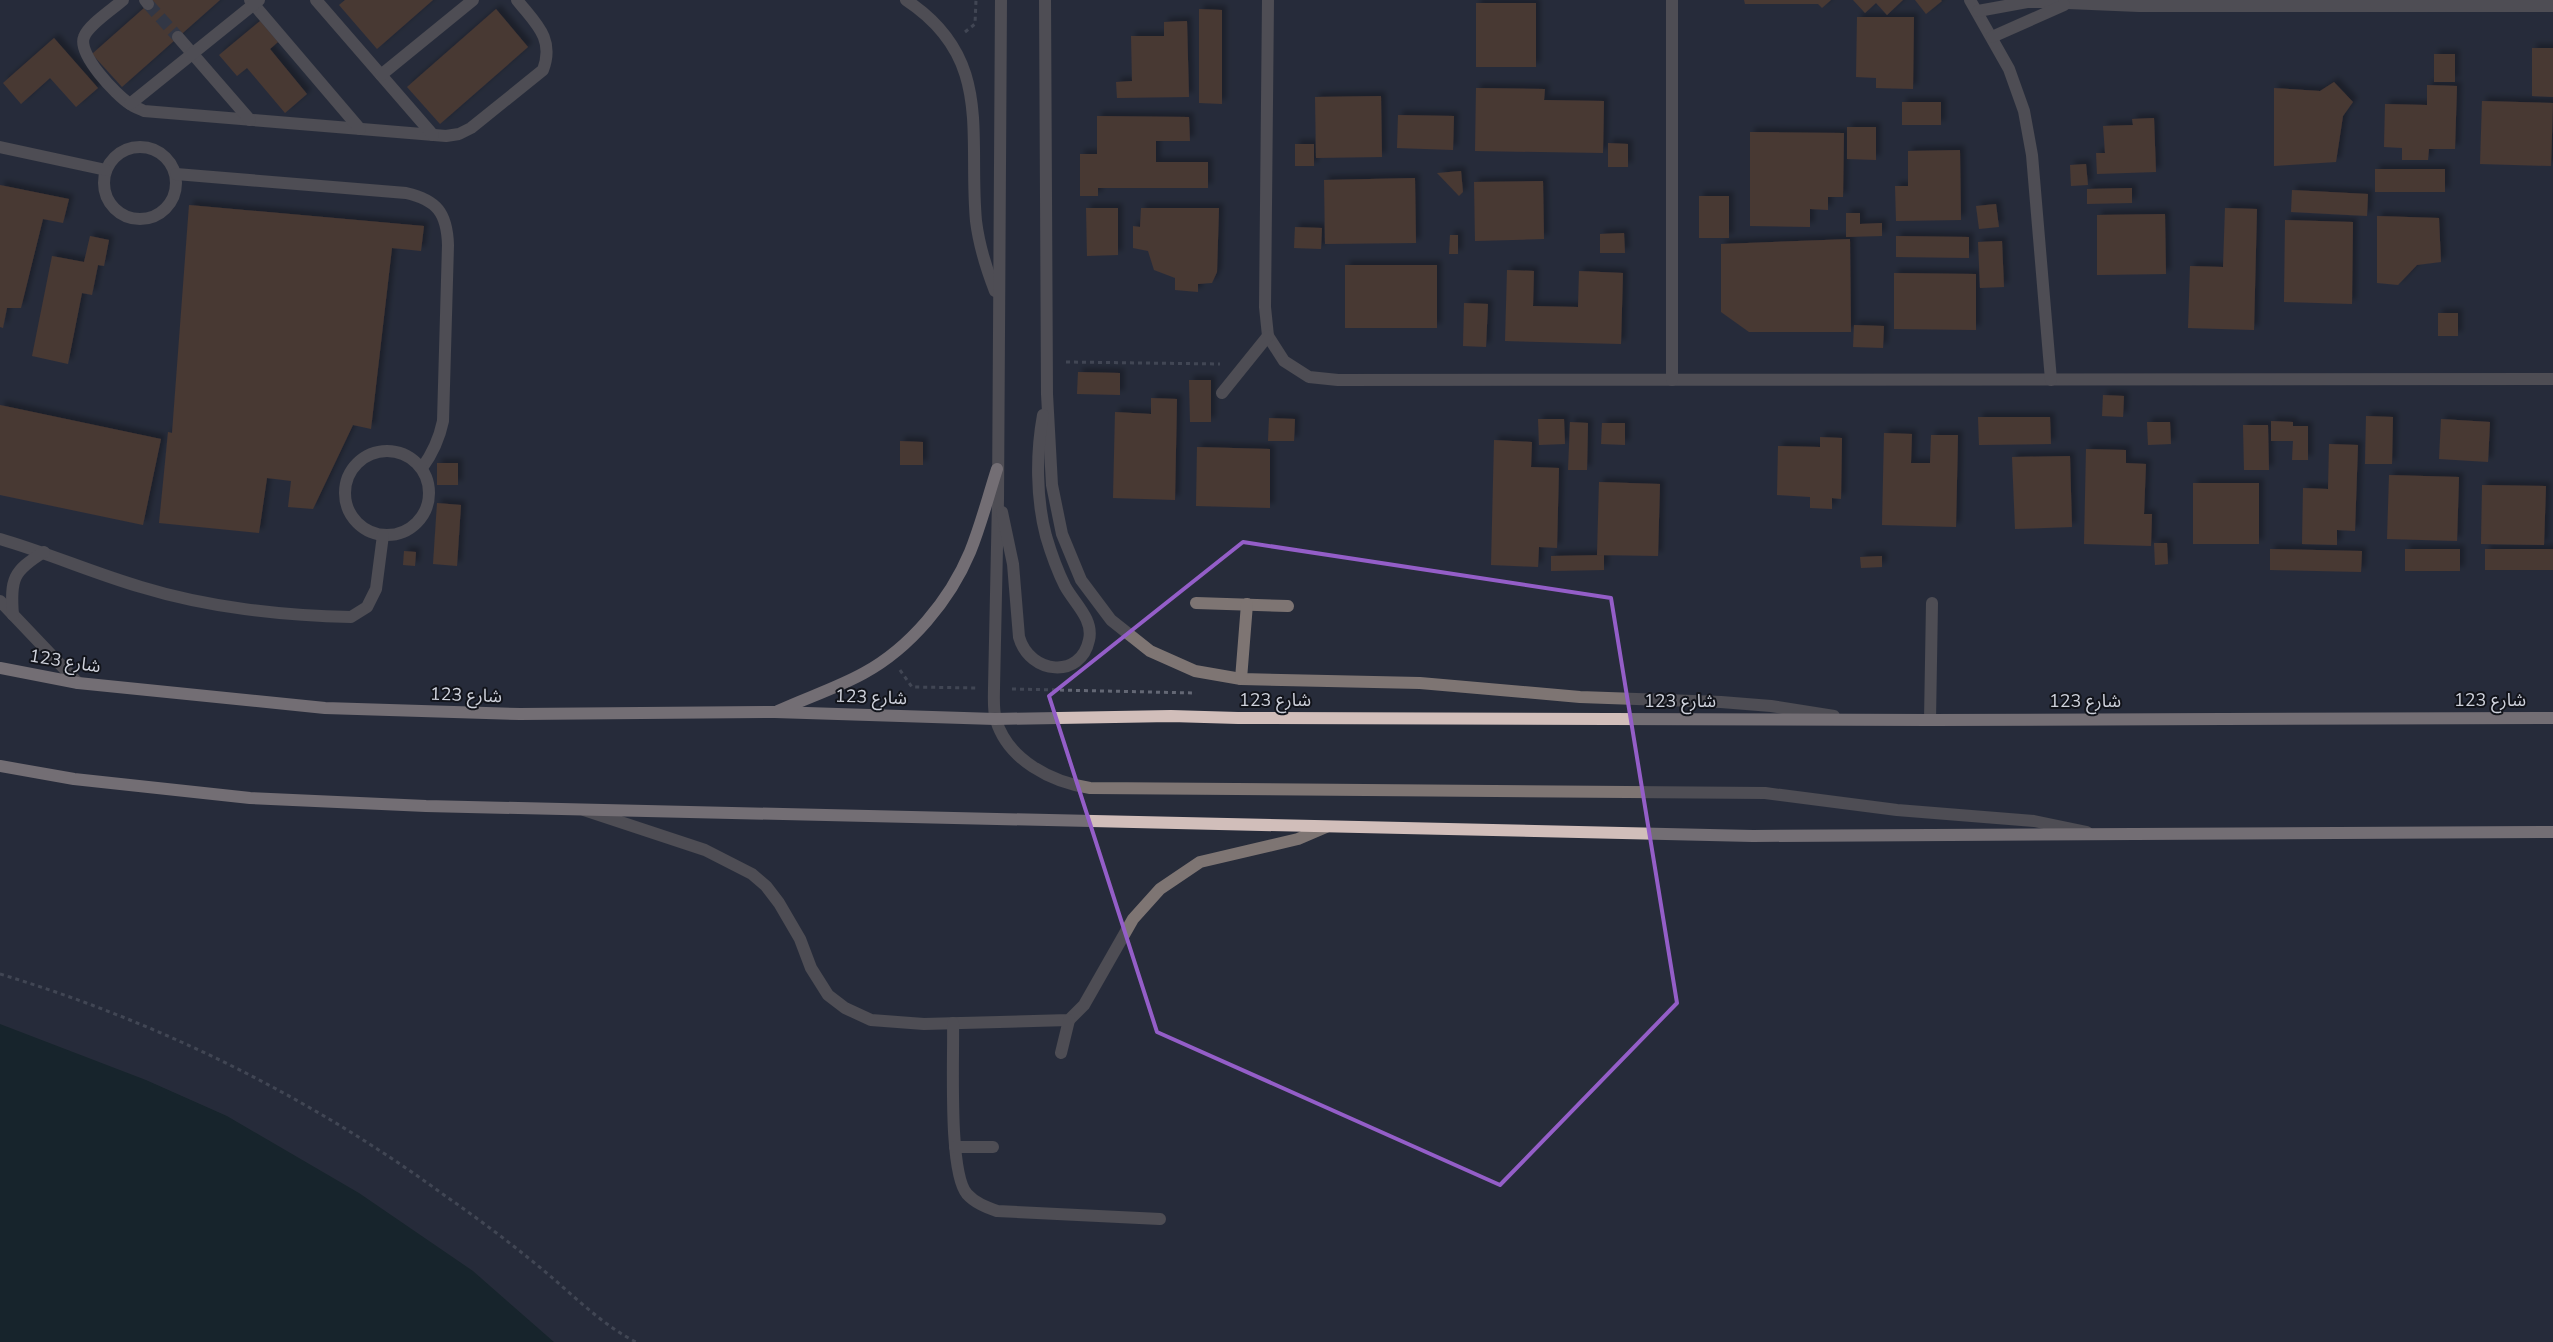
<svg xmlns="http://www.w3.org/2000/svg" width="2553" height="1342" viewBox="0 0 2553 1342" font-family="'Nunito Sans','Noto Sans Arabic',sans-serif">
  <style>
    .water { fill: #051b1b }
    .building { fill: #72482c; filter: url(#shadow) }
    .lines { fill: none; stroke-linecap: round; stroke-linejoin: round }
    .minor-tunnel { stroke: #404552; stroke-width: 12; stroke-dasharray: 12 6; stroke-linecap: butt }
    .path { stroke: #636774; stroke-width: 3; stroke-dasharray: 4 4; stroke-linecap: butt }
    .minor { stroke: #7e7573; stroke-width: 12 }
    .major { stroke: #d1beba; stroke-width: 12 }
    .marked { fill: none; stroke: #945ec8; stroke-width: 4; stroke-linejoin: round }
    .labels { text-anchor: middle; stroke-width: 4; stroke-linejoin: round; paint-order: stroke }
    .street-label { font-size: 18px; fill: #cfd2dc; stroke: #12141b }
  </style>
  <defs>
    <filter id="shadow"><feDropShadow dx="4.5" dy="-4.5" stdDeviation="2.5" flood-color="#0009"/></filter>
  </defs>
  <rect width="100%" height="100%" fill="#272c3a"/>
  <polygon class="water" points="0,1024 146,1080 227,1116 359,1193 473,1271 554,1342 0,1342"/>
  <g class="building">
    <polygon points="153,0 220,0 122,87 92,54"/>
    <polygon points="345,0 433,0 377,49 339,5"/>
    <polygon points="1744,0 1831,0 1822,8 1818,4 1745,4"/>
    <polygon points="1853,0 1903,0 1887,15 1876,3 1865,13"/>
    <polygon points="1915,0 1941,0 1942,1 1926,14"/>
    <rect x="1476" y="3" width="60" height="64"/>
    <polygon points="496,9 528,47 440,124 407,87"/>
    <polygon points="1199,9 1222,10 1222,104 1199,103"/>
    <polygon points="1857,17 1914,17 1913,89 1876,88 1876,78 1856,77"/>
    <polygon points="260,21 278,42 270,49 307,94 285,113 247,68 237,76 219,55"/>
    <polygon points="1187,21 1189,97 1117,98 1116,82 1132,81 1131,36 1164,36 1164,22"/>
    <polygon points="54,38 98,88 76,107 50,78 21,104 3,83"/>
    <polygon points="2532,48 2553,48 2553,97 2532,96"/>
    <rect x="2434" y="54" width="21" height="28"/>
    <polygon points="2334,82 2353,102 2343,116 2336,162 2274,166 2274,88 2320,91"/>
    <polygon points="2427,85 2457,86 2455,149 2429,149 2428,160 2402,160 2402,148 2384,147 2385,104 2427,105"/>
    <polygon points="1476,88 1545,89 1544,100 1604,101 1603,153 1475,151"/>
    <polygon points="1381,96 1382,157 1316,158 1315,97"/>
    <polygon points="2482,101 2553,103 2551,166 2480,164"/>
    <rect x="1902" y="102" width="39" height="23"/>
    <polygon points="1398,115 1454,116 1453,150 1397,148"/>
    <polygon points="1097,116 1189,117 1190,141 1156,141 1156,162 1208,162 1208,188 1098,188 1098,196 1080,196 1080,154 1097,154"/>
    <polygon points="2154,118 2156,172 2097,174 2096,153 2105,153 2103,126 2133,125 2132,119"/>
    <polygon points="1847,127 1876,127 1876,160 1847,159"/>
    <polygon points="1750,132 1844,133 1843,197 1828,197 1828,210 1810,209 1810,227 1750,226"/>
    <polygon points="1608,143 1628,144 1628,167 1608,167"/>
    <rect x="1295" y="144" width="19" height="22"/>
    <polygon points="1960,150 1961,220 1896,221 1895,186 1908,186 1908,151"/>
    <polygon points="2086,164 2088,185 2071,186 2070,165"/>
    <rect x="2375" y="169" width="70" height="23"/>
    <polygon points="1461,171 1463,192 1459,196 1437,173"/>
    <polygon points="1415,178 1416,243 1325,244 1324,180"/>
    <polygon points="1543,181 1544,239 1475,241 1474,182"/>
    <polygon points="0,185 69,199 63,223 43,219 21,308 7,308 3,328 0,327"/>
    <polygon points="2132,188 2132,203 2087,204 2087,189"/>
    <polygon points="2292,190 2368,194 2367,216 2291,212"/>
    <rect x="1699" y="196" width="30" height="42"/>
    <polygon points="1996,204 1999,227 1979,229 1976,206"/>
    <polygon points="189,205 424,226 421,251 392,248 371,429 353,425 313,509 288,507 291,481 267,478 259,533 159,523 168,432 172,433"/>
    <polygon points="1086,208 1118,208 1118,255 1087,256"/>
    <polygon points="1141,208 1219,208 1217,272 1212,283 1198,284 1198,292 1175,290 1175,278 1154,270 1148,251 1133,248 1133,226 1140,227"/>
    <polygon points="2225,208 2257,209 2254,330 2188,328 2190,266 2223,267"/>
    <polygon points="1846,213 1860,213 1860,224 1882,223 1882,236 1846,237"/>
    <polygon points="2165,214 2166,274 2097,275 2097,215"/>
    <polygon points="2377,216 2439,218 2441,262 2417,265 2398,285 2377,283"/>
    <polygon points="2285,220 2353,222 2352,304 2284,302"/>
    <polygon points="1295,227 1322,228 1321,249 1294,248"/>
    <polygon points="1624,233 1625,253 1600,253 1600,234"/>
    <polygon points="1450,235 1458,235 1458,254 1449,254"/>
    <polygon points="90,236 109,240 104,266 98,265 92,295 82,293 68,364 32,356 52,256 84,262"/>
    <polygon points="1896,236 1969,237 1969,258 1896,257"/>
    <polygon points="1850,239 1851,332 1749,332 1721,312 1721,244"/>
    <polygon points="2002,241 2004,287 1980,288 1978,242"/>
    <rect x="1345" y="265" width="92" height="63"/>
    <polygon points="1507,270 1534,271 1533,306 1578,307 1579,271 1623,273 1621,344 1505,341"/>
    <polygon points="1894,273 1976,274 1976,330 1894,329"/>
    <polygon points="1464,303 1488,304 1486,347 1463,346"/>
    <rect x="2438" y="313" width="20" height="23"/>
    <polygon points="1854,325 1884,326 1883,348 1853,347"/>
    <polygon points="1078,372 1120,373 1120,395 1077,394"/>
    <polygon points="1189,380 1211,380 1211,422 1190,422"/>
    <polygon points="2103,395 2124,396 2123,417 2102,416"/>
    <polygon points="1151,398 1177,399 1175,500 1113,498 1115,412 1151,414"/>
    <polygon points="0,405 161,439 143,525 0,495"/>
    <polygon points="2366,416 2393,417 2392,464 2365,464"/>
    <polygon points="1978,417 2050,417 2051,444 1979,445"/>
    <polygon points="1269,418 1295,419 1294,441 1268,441"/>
    <polygon points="1538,419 1564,419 1565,444 1539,445"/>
    <polygon points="2441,419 2490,422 2488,462 2439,459"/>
    <polygon points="2271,421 2293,422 2293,426 2308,426 2308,460 2292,460 2293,441 2271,441"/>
    <polygon points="1570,422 1588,423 1587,470 1568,470"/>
    <polygon points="2147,422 2170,422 2171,444 2148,445"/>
    <polygon points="1602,423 1625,423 1625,445 1601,444"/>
    <polygon points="2243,425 2268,425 2269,470 2244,470"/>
    <polygon points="1884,433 1912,434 1911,463 1930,463 1931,435 1958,435 1956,527 1882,525"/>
    <polygon points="1820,437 1842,438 1841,499 1832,498 1832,509 1810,508 1810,497 1777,495 1778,446 1820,447"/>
    <polygon points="1494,440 1532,442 1531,467 1559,468 1557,548 1539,547 1538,567 1491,565"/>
    <polygon points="900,441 923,442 923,465 900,465"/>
    <polygon points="2329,444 2358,445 2355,531 2337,530 2337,545 2302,544 2303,488 2328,489"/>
    <polygon points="1197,447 1270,449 1270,508 1196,506"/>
    <polygon points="2086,449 2126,450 2126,463 2146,464 2144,514 2152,514 2151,546 2084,544"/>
    <polygon points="2070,456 2072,527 2015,529 2012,457"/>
    <rect x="437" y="463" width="21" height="22"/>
    <polygon points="2389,475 2459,477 2457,541 2387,539"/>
    <polygon points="1599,482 1660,484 1658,556 1597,555"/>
    <rect x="2193" y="483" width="66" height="61"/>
    <polygon points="2482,485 2546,486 2544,545 2481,544"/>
    <polygon points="437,503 461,505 457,566 433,564"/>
    <polygon points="2154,543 2167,543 2168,564 2155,565"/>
    <polygon points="2270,549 2362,551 2361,572 2270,570"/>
    <rect x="2405" y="549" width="55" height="22"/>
    <rect x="2485" y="549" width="68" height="21"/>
    <polygon points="404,551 416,552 415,566 403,565"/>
    <polygon points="1604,555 1604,570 1551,571 1551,556"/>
    <polygon points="1882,556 1882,567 1861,568 1860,557"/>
  </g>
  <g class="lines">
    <polyline class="minor-tunnel" points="148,4 178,37"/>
    <g class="path">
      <polyline points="965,32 975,24 976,0"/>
      <polyline points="1066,362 1220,364"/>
      <polyline points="900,670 912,687 976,688"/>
      <polyline points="1012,689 1196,693"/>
      <path d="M0 974C159 1022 310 1097 444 1195 480 1220 516 1247 549 1275 576 1298 604 1326 636 1342"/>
    </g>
    <g class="minor">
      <path d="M123 0C113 9 88 25 84 37 77 54 116 95 130 104 134 107 140 109 144 111L446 136 459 134 471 128 543 70C555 38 535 23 517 0"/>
      <polyline points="145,0 148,4"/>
      <polyline points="250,0 360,129"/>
      <polyline points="316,0 433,135"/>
      <path d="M906 0C994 58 968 133 976 221 979 245 986 268 995 291"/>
      <path d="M1001 0 998 500 994 688C994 698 993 710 996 720 1008 760 1051 782 1090 788L1765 793 1897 810 2034 821 2087 832"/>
      <polyline points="1045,0 1047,394 1052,485 1062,534 1081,580 1111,620 1150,651 1195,671 1241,679 1420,683 1580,697 1721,702 1771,706 1834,716"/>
      <polyline points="1268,0 1265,307 1268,336 1284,361 1309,377 1338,380 2553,379"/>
      <polyline points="1672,0 1672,380"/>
      <polyline points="1970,0 2009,69 2024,111 2032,155 2051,380"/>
      <polyline points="1978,11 2027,2 2044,2 2139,6 2553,6"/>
      <polyline points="178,37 250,120"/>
      <polyline points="1992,37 2064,5"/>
      <polyline points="381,75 473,0"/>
      <polyline points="130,104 259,0"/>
      <circle cx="140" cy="183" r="36"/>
      <polyline points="0,147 106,170"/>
      <path d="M176 174 406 193C437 200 447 213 448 245L443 421C439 440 433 453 422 468"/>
      <polyline points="1222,393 1268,336"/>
      <circle cx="387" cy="493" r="42"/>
      <path d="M1002 512 1013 564 1019 637C1030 675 1081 679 1089 640 1094 619 1074 603 1065 586 1057 570 1051 553 1046 536 1036 498 1036 453 1043 415"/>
      <path d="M0 539C48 553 93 573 141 587 206 607 283 616 351 617L367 607 376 589 383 535"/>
      <polyline points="0,601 78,683"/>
      <polyline points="1196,603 1288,606"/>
      <path d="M13 615C10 579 13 571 44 552"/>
      <polyline points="1241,679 1247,604"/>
      <polyline points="1930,720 1932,603"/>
      <polyline points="584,810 705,850 752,874 766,886 779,903 800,939 811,968 828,995 845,1008 871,1020 924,1024 1069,1020 1084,1005 1133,919 1160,889 1200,862 1298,839 1326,827"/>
      <path d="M953 1023C954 1057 948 1172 967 1194 975 1203 986 1207 997 1211L1160 1219"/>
      <polyline points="1061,1053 1069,1020"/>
      <polyline points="955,1147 993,1147"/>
    </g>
    <g class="major">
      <polyline points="0,668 78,683 325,708 520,714 775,712 995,719 1171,716 1238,718 1930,720 2553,718"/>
      <path d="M778 711C806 698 837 688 864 673 910 648 950 600 970 552 981 525 988 497 997 469"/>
      <polyline points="0,766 74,779 250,798 426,806 1753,836 2553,832"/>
    </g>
  </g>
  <path d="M0 0H2553V1342H0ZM1243 542 1611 598 1677 1003 1500 1185 1157 1032 1049 696Z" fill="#272c3a" fill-opacity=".55" fill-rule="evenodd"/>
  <path class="marked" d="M1243 542 1611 598 1677 1003 1500 1185 1157 1032 1049 696Z"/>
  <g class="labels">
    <g class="street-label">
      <text transform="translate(65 661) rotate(9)" y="6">شارع 123</text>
      <text transform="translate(466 695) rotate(2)" y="6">شارع 123</text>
      <text transform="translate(871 697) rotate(2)" y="6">شارع 123</text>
      <text x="1275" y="706">شارع 123</text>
      <text x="2490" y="706">شارع 123</text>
      <text x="1680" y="707">شارع 123</text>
      <text x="2085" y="707">شارع 123</text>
    </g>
  </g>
</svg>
